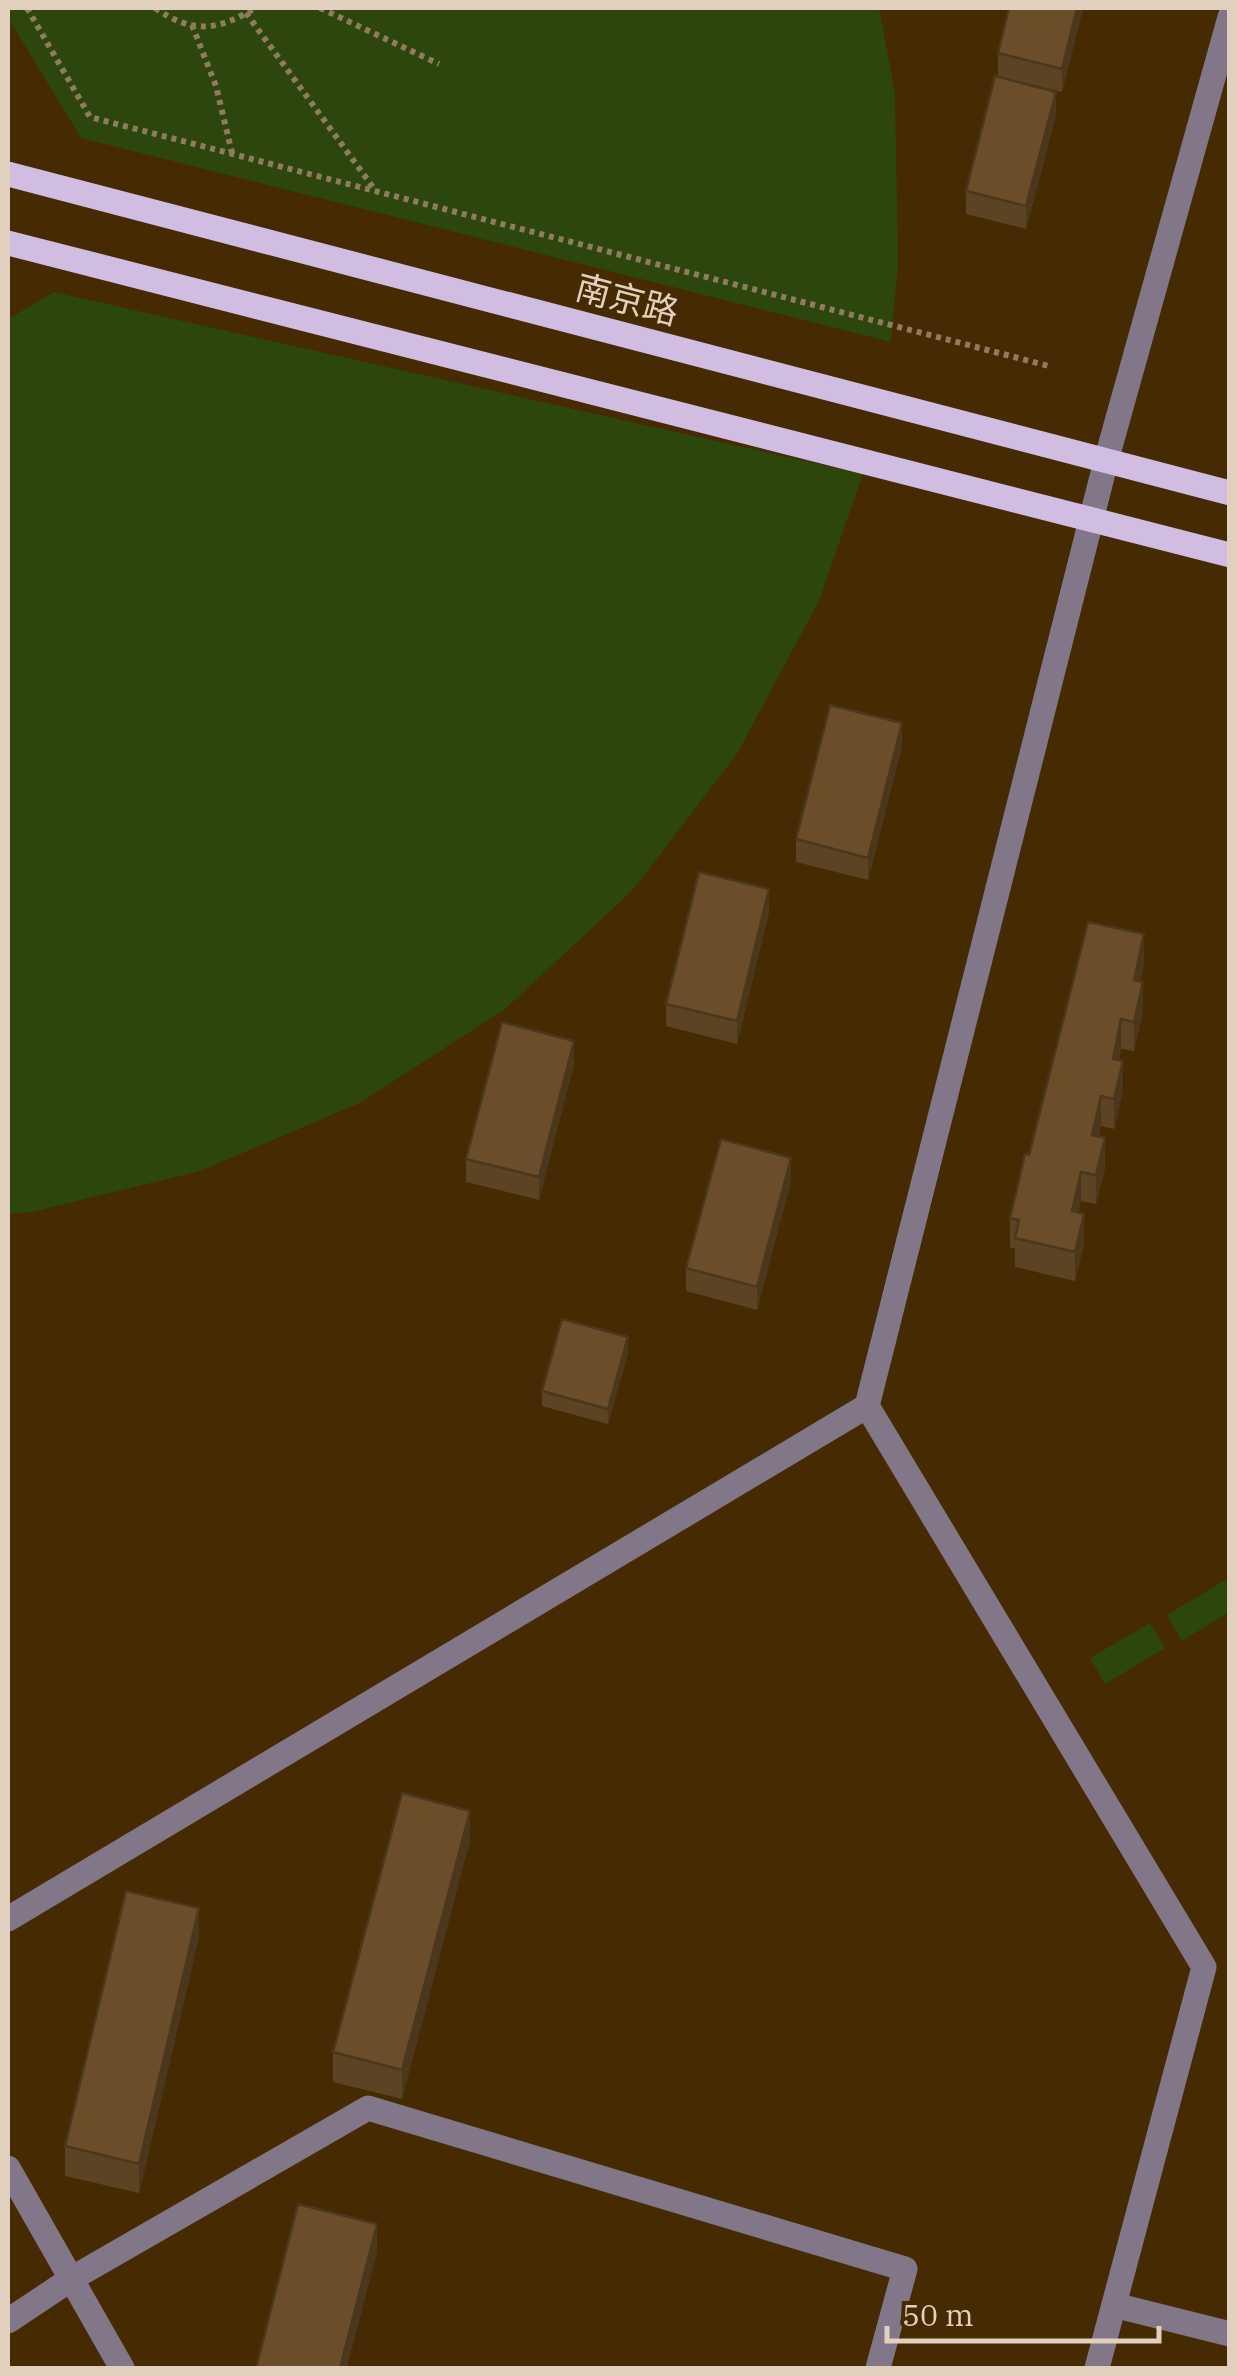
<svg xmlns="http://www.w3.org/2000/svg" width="1237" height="2376" viewBox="0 0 1237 2376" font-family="'IBM Plex Serif','Noto Sans SC',serif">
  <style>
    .green { fill: #2c460b }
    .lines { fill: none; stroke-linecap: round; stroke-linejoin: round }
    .path { stroke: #917b5e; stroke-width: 6; stroke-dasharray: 5 5; stroke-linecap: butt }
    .minor { stroke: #817789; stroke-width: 25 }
    .major { stroke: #d2bde2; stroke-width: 25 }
    .wall { fill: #5c4323 }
    .shaded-wall { fill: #4b371d }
    .building { fill: #6b4e29; stroke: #4b371d; stroke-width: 2.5 }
    .labels { text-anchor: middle; stroke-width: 8; stroke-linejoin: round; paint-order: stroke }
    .street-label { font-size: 35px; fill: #e1d0bd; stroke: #452a02 }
  </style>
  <rect width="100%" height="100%" fill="#452a02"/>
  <g class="green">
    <polygon points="8,8 879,8 895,92 898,265 891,342 81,138 8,18"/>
    <polygon points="54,292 863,474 819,601 737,754 632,891 505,1009 360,1103 200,1171 32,1212 8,1214 8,319"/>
    <polygon points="1227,1579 1229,1612 1182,1641 1167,1615"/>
    <polygon points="1150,1623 1165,1648 1105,1684 1090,1658"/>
  </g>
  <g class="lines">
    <g class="path">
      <polyline points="27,8 90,117 1049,366"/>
      <path d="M155 8C193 34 217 31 255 8"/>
      <polyline points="320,8 439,64"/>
      <polyline points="246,13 375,190"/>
      <polyline points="192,25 216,86 232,153"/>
    </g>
    <g class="minor">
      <polyline points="867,1406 1204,1967 1097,2368"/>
      <polyline points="8,1919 867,1406 1106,461 1230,17"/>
      <polyline points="8,2168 122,2368"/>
      <polyline points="1114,2305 1230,2334"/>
      <polyline points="8,2321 71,2279 368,2108 905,2269 878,2368"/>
    </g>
    <g class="major">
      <polyline points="8,174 1230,493"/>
      <polyline points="8,243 1230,555"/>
    </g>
  </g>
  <g class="wall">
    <polygon points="1083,8 1062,92 998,76 998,53"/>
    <polygon points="1056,115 1026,229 966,214 966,191"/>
    <polygon points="902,746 868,880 796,862 796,839"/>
    <polygon points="769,912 737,1044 666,1026 666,1004"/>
    <polygon points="1144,964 1140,981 1143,1011 1134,1051 1121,1049 1119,1060 1123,1090 1114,1129 1101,1126 1098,1137 1105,1168 1096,1204 1081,1201 1078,1213 1084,1243 1075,1281 1015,1267 1015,1248 1010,1248 1010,1218 1029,1155"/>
    <polygon points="574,1064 539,1200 466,1182 466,1159"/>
    <polygon points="791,1181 757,1310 686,1291 686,1268"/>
    <polygon points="628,1353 608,1424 542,1406 542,1391"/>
    <polygon points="470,1840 402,2099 333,2082 333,2052"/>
    <polygon points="199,1937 139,2193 65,2176 65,2146"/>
  </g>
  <g class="shaded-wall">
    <polygon points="1077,8 1083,8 1062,92 1062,69"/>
    <polygon points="1056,92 1056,115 1026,229 1026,206"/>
    <polygon points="902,723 902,746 868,880 868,858"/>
    <polygon points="769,889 769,912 737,1044 737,1021"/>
    <polygon points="1144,934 1144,964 1134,1009 1134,980"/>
    <polygon points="1143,982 1143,1011 1134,1051 1134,1022"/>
    <polygon points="1121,1019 1121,1049 1113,1088 1113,1059"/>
    <polygon points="574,1041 574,1064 539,1200 539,1177"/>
    <polygon points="1123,1061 1123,1090 1114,1129 1114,1099"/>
    <polygon points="1101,1096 1101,1126 1092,1165 1092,1135"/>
    <polygon points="1105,1138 1105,1168 1096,1204 1096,1175"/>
    <polygon points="791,1158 791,1181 757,1310 757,1287"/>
    <polygon points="1081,1172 1081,1201 1072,1241 1072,1211"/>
    <polygon points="1084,1214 1084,1243 1075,1281 1075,1252"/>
    <polygon points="628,1337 628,1353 608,1424 608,1409"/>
    <polygon points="470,1811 470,1840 402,2099 402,2070"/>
    <polygon points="199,1908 199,1937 139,2193 139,2164"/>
    <polygon points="377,2224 377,2253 347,2368 340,2368"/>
  </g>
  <g class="building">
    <polygon points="1009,8 1077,8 1062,69 998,53"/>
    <polygon points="995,76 1056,92 1026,206 966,191"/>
    <polygon points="830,705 902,723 868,858 796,839"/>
    <polygon points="699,872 769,889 737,1021 666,1004"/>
    <polygon points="1088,922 1144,934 1134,980 1143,982 1134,1022 1121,1019 1113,1059 1123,1061 1114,1099 1101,1096 1092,1135 1105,1138 1096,1175 1081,1172 1072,1211 1084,1214 1075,1252 1015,1238 1019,1220 1010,1218 1025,1154 1029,1155"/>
    <polygon points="502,1022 574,1041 539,1177 466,1159"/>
    <polygon points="721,1139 791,1158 757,1287 686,1268"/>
    <polygon points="562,1319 628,1337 608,1409 542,1391"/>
    <polygon points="402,1793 470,1811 402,2070 333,2052"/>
    <polygon points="126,1891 199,1908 139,2164 65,2146"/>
    <polygon points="298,2204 377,2224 340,2368 256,2368"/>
  </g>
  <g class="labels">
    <g class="street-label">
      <text transform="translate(627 300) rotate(15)" y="12">南京路</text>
    </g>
  </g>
  <rect width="1237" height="2376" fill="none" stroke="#e1d0bd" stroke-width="20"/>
  <path d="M887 2326v15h272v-15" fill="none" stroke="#e1d0bd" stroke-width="5"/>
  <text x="902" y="2326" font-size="30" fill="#e1d0bd" stroke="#452a02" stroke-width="8" paint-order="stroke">50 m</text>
</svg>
